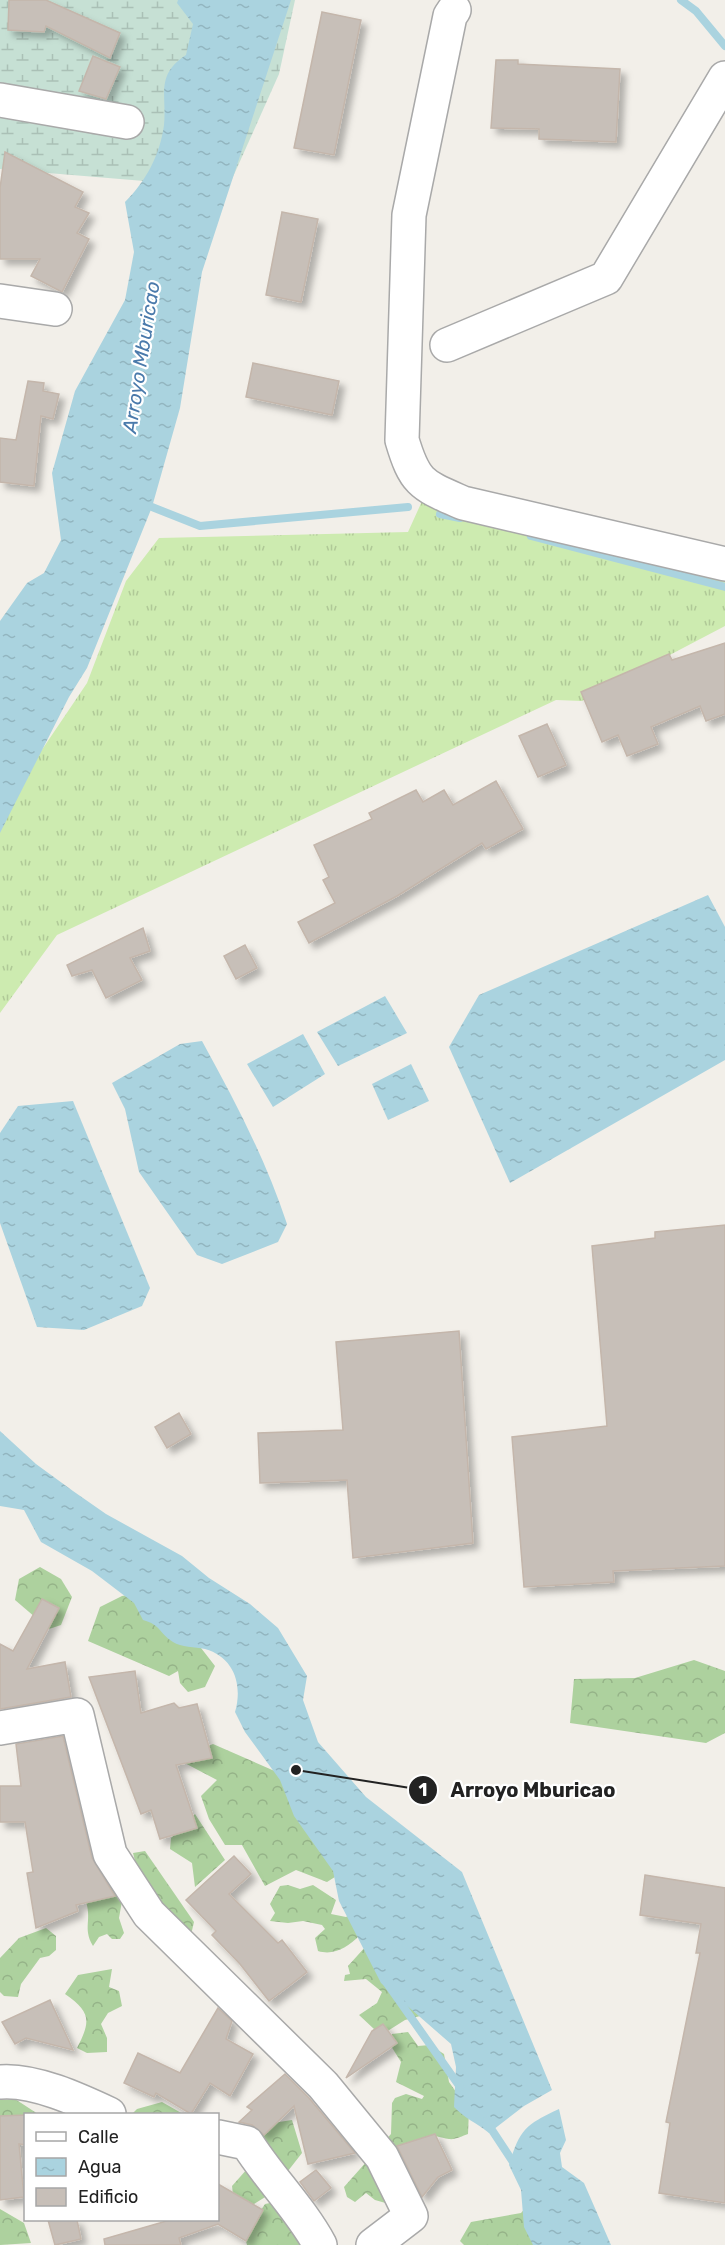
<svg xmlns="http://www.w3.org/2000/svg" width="725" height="2245" viewBox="0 0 725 2245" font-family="Rubik,sans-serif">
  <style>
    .grass { fill: url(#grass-tufts) }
    .forest { fill: url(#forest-crowns) }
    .wetland { fill: url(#wetland-marsh) }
    .water { fill: url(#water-ripples) }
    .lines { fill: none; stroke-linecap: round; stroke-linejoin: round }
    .stream { stroke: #aad3df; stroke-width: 8 }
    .building { fill: #c7bfb8; stroke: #c4b6ab; stroke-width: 1.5; filter: url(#shadow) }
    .minor-casing { stroke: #a9a9a9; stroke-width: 36 }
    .minor { stroke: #fff; stroke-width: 33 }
    .labels { text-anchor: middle; stroke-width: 4.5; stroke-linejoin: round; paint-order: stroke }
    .water-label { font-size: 20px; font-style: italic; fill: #4a7aab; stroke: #fff }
    .leader { fill: none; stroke: #222; stroke-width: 2 }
    .callout-dot { fill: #222; stroke: #fff; stroke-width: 2 }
    .mark-label { font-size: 18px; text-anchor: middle; font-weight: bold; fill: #fff }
    .callout-label { font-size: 20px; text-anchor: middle; font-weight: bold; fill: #222; stroke: #fff; stroke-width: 4.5; stroke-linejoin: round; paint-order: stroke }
  </style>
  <defs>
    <pattern id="grass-tufts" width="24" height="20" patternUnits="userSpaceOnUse" patternTransform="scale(1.5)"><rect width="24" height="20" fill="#cdebb0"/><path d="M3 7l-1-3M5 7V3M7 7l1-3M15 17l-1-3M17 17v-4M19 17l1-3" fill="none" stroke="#b0c997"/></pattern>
    <pattern id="forest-crowns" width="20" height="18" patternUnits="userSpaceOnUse" patternTransform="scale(1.5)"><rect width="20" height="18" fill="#add19e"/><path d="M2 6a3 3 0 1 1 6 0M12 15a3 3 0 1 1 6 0" fill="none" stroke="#95b388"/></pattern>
    <pattern id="wetland-marsh" width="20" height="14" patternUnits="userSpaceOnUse" patternTransform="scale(1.5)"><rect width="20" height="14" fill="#c6e0d4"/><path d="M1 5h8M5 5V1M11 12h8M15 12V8" fill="none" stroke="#aac0b6"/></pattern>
    <pattern id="water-ripples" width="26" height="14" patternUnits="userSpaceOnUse" patternTransform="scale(1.5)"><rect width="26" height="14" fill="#aad3df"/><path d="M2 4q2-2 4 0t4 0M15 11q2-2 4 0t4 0" fill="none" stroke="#92b5bf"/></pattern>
    <filter id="shadow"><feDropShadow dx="5.5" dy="5.5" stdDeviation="3" flood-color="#0004"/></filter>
  </defs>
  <rect width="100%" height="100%" fill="#f2efe9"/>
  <polygon class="grass" points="428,488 725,565 725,626 582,701 556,700 57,935 0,1013 0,812 87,683 126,581 159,538 408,532"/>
  <g class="forest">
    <polygon points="40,1567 61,1579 72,1597 61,1625 49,1629 15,1600 19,1579"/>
    <polygon points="144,1592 177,1617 215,1666 205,1687 188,1692 180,1683 178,1671 169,1676 88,1641 100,1607 122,1596"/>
    <polygon points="694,1660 725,1671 725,1733 706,1743 570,1723 574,1679 635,1678"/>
    <polygon points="213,1744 286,1776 349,1868 327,1882 296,1870 265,1886 242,1845 225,1845 209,1819 201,1796 217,1780 177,1759"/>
    <polygon points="195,1814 225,1860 195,1887 192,1863 170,1849 171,1838"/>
    <polygon points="145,1851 194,1922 190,1939 143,1893 133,1853"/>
    <path d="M288 1885 300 1889 313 1885 336 1900 331 1914 346 1917 351 1914 359 1936C348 1947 334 1956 318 1951L315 1938 325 1929 322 1925 303 1921 288 1923 270 1921 275 1913 270 1904 280 1886Z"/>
    <path d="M114 1886 122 1901 119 1918 124 1933 120 1939H112L107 1934 99 1937 93 1946C82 1927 93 1920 85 1899L96 1891Z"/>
    <polygon points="46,1928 56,1936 56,1950 49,1956 40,1958 21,1984 18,1997 4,1996 0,1992 0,1958 19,1938"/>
    <polygon points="376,1935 424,2015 405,2020 375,2039 369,2036 374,2029 359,2015 377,2003 382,1992 366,1979 344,1981 345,1975 350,1974 348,1966"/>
    <path d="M112 1969 109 1987 119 1991 122 2006 108 2013 101 2024 107 2038V2052L87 2053 77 2048C91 2021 91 2012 65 1994L78 1975Z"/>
    <path d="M408 2032 418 2046 430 2045 444 2054 449 2082 469 2110 468 2134C462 2136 455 2140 449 2139 428 2136 432 2129 418 2151L390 2159 389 2204 375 2200 366 2193 355 2202 347 2197 344 2187 391 2134 392 2103 395 2098 406 2094 422 2099 424 2096 396 2082 401 2062 391 2046 392 2034Z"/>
    <polygon points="15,2099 38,2114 26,2114 25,2143 0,2134 0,2100"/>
    <polygon points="162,2102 183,2114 132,2114 137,2109"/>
    <polygon points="292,2120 302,2153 270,2194 241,2212 235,2210 232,2186 263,2151 260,2127 266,2124"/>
    <polygon points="540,2191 566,2245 464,2245 460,2241 471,2222 521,2213"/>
    <polygon points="275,2202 326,2245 247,2245 243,2230 253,2222 265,2204"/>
    <polygon points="0,2209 24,2223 31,2243 0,2245"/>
  </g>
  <polygon class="wetland" points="0,0 295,0 279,74 228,188 0,169"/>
  <g class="water">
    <path d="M178 0H291L202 272 180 408 152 507 87 668 69 697 0 833V621L27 583 44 573 61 540 52 473 75 391 125 300 134 252 125 202C146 181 160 155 164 125 167 95 155 75 186 55L193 24 177 3Z"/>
    <polygon points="708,895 725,927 725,1060 510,1183 449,1047 479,995"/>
    <polygon points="385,996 407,1033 338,1066 317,1032"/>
    <polygon points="303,1034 325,1074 273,1107 247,1064"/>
    <path d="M202 1041C235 1101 266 1160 287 1224L278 1242 222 1264 197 1255 139 1172 125 1109 112 1083 180 1044Z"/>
    <polygon points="411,1064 429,1101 388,1120 372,1084"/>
    <polygon points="73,1101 150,1288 142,1306 84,1330 37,1327 0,1223 0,1133 18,1106"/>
    <path d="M0 1431 36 1464 73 1491 106 1514 182 1556 209 1578 250 1604 278 1628 307 1676 303 1700 318 1742 366 1797 462 1872 552 2090 524 2106 489 2133C477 2123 464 2118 454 2107L456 2067 451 2044 381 1983 339 1901 333 1871 294 1816 280 1780 245 1732 235 1712C243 1685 234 1657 205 1649 195 1647 181 1647 173 1642 159 1633 161 1625 143 1620L134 1603 92 1571 41 1542 24 1510 0 1506Z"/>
    <path d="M559 2109 566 2140 560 2153 562 2167 584 2183 611 2245H533L524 2227 521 2190 509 2165C520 2129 525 2125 559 2109Z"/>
  </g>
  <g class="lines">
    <g class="stream">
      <polyline points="681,0 696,11 725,46"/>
      <polyline points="152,507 200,526 408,507"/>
      <polyline points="440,514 460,518"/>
      <polyline points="531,536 725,587"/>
      <polyline points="386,1982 460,2087"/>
      <polyline points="486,2121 517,2168"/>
    </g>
  </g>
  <g class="building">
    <polygon points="9,0 46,0 120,33 110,58 46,26 44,32 8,30"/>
    <polygon points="322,12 361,20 334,155 294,148"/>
    <polygon points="93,56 120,67 106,99 79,91"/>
    <polygon points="496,60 518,60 518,64 620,69 616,142 539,139 539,129 491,128"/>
    <polygon points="5,152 83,192 75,207 89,213 77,233 89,239 62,292 31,276 40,259 0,259 0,188"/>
    <polygon points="282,212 318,219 301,302 266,295"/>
    <polygon points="253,363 339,381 332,415 246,397"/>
    <polygon points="28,381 44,383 43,391 59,394 53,419 41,416 34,486 0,482 0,438 16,440"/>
    <polygon points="725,643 725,714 706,721 700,706 651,727 658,744 627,756 618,735 602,742 581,692 669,654 672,660"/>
    <polygon points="547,724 566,765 538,777 519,736"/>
    <polygon points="496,781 523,829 486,849 482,843 397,896 309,943 298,922 335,903 323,880 329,877 314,845 372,819 369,813 416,790 423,802 444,790 453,805"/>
    <polygon points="143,928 150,951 130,958 142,980 106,998 92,970 72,976 67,965"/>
    <polygon points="245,945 257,968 236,979 224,956"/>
    <polygon points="725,1225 725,1566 613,1571 614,1582 524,1587 512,1437 607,1426 592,1246 655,1238 655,1232"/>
    <polygon points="459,1331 473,1543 353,1558 347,1480 260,1483 258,1433 343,1430 336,1342"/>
    <polygon points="179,1413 191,1434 167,1448 155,1427"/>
    <polygon points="42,1599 59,1608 27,1669 65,1662 71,1697 0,1709 0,1644 13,1651"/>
    <polygon points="135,1671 141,1713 174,1703 179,1708 197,1704 212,1758 176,1765 197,1828 160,1839 151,1810 141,1814 89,1677"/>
    <polygon points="63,1736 92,1858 115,1896 76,1905 78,1911 36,1928 27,1873 33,1872 25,1822 0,1822 0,1786 21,1786 16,1744"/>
    <polygon points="234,1856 251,1874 229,1894 278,1943 282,1940 307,1972 269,2001 240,1964 212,1935 216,1931 186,1900"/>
    <polygon points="645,1875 725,1888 725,2203 659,2193 670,2123 666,2122 700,1953 696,1953 701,1924 640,1915"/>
    <polygon points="50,2000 73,2050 26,2038 15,2044 2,2022"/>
    <polygon points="218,2008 232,2021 226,2039 253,2054 230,2096 210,2083 191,2114 156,2093 154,2097 124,2083 138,2053 180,2073"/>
    <polygon points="383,2024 397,2043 346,2078 372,2031"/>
    <polygon points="285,2074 309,2098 355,2153 308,2164 294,2106 264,2135 252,2125 239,2122 252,2110 247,2107"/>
    <polygon points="26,2115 26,2145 19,2144 24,2197 0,2200 0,2116"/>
    <polygon points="435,2134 452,2170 438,2177 422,2197 397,2146"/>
    <polygon points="316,2170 331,2188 314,2201 300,2182"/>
    <polygon points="218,2184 263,2210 246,2241 218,2224 179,2238 181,2245 105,2245 104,2239 170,2220 218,2220"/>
    <polygon points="48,2220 77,2220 81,2239 55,2245"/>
  </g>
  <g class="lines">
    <defs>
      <g id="minor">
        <path d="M454 10 450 16 409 215 402 440C415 484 422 485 463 503L725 564"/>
        <polyline points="0,100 127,122"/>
        <polyline points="0,301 55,309"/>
        <polyline points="447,345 606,278 725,78"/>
        <polyline points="0,1728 77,1715 110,1854 149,1914 323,2085 382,2157 411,2216 373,2245"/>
        <path d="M0 2082C34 2079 79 2100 109 2114"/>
        <path d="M218 2137 247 2143C269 2178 300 2208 320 2245"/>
      </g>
    </defs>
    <use href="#minor" class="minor-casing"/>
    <use href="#minor" class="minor"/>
  </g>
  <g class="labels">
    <g class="water-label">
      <text transform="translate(141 357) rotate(-81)" y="7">Arroyo Mburicao</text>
    </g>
  </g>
  <path class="leader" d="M296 1770L423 1790"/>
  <g class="callout-dot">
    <circle cx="296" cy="1770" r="6"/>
    <circle cx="423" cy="1790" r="15"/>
  </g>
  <g class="mark-label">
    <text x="423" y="1796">1</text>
  </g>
  <g class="callout-label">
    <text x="533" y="1797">Arroyo Mburicao</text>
  </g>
  <rect x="24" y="2113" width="195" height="108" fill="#ffffff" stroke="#a7a7a7" stroke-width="1.5"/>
  <rect x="36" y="2132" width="30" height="9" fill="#ffffff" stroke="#a7a7a7" stroke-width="1.5"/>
  <text x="78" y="2143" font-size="18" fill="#222222">Calle</text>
  <rect x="36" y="2158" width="30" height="18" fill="url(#water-ripples)" stroke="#a7a7a7" stroke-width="1.5"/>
  <text x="78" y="2173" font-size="18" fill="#222222">Agua</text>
  <rect x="36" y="2188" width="30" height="18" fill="#c7bfb8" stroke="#a7a7a7" stroke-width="1.5"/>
  <text x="78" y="2203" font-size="18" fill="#222222">Edificio</text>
</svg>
